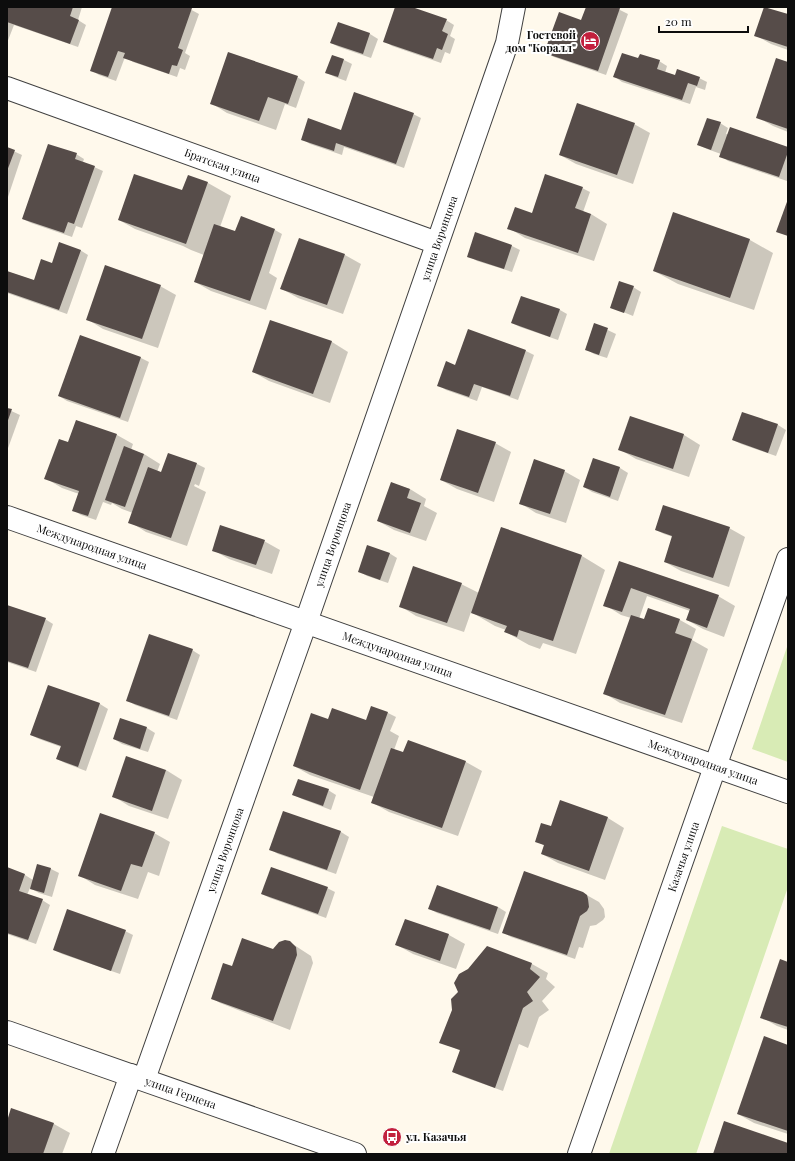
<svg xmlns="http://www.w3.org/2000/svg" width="795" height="1161" viewBox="0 0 795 1161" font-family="'Playfair Display',serif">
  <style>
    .green { fill: #d8ebb5 }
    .shadow { fill: #0003 }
    .building { fill: #564c49 }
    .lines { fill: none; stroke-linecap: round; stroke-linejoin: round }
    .minor-casing { stroke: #404040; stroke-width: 24 }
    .minor { stroke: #fff; stroke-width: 22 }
    .labels { text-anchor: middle; stroke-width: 4; stroke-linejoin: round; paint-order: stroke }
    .poi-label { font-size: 11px; font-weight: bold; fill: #0d0d0d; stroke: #fff; text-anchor: end }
    .street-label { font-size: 11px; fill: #0d0d0d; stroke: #fff }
  </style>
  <rect width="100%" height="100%" fill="#fff9ec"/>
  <g class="green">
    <polygon points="788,644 788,762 752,749"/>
    <polygon points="722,826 788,849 788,887 696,1154 609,1154"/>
  </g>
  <g class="shadow">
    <polygon points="7,7 82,7 78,20 86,25 78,47 14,25 7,43"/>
    <polygon points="113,7 186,7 199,14 185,53 190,56 185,70 180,68 177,77 133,62 125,57 116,81 99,75 91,70"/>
    <polygon points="396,7 408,7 446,20 454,25 450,36 455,39 450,54 445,52 441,63 392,46 384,41"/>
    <polygon points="587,7 614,7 628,14 606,75 554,57 546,53 582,22"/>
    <polygon points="788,15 788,50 771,44 755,35"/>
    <polygon points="338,23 370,34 378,39 371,58 339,47 331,43"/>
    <polygon points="332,56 344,60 352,64 346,81 335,77 327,73"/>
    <polygon points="639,60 659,61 667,66 665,73 676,76 699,78 707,82 705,90 696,87 690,104 622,82 615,77"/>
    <polygon points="788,63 788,132 773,126 757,117"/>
    <polygon points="297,77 305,82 296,108 285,104 276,130 227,113 211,103"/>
    <polygon points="413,114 421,118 404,168 344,147 342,155 310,144 302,139"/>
    <polygon points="720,123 728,128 726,134 788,148 787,181 728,161 721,156 721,154 707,149 699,145"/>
    <polygon points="634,124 650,133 633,184 576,164 560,155"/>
    <polygon points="7,148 22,155 8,197 7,196"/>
    <polygon points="76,154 84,159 83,162 103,171 82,228 76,226 72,237 31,223 23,219"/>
    <polygon points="189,176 208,183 231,196 220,227 240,234 275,230 282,234 269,273 277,278 266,310 211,291 195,282 204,255 191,250 183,246 135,229 119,220 182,191"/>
    <polygon points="582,188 590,192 583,212 591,214 607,224 594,261 525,238 509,228"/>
    <polygon points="674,213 750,240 773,253 754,310 678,284 654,271"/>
    <polygon points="476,234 512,246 520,250 512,272 477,261 469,256"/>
    <polygon points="80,250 88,255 67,314 7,293 7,272 35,281 52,264"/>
    <polygon points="345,255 361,264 343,314 298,298 282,289"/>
    <polygon points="160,286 176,295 158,348 103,329 87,319"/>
    <polygon points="633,287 641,292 633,316 611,307"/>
    <polygon points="560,310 567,314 558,340 520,327 512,323"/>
    <polygon points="271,321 332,342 348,352 330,403 269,381 253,372"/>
    <polygon points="595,324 616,334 607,358 594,354 586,349"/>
    <polygon points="80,336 141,358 149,362 128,422 67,401 59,396"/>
    <polygon points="526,351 534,355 518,400 482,387 477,401 446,390 438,385 456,366"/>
    <polygon points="7,409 20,415 7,451"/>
    <polygon points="743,413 778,425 786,430 776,456 741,444 733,440"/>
    <polygon points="631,417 684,435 700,445 689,477 636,459 619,449"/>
    <polygon points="117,435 133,444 131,450 144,454 160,464 157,472 162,473 168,454 197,464 205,468 199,486 195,484 194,486 206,492 187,546 146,532 130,522 133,513 122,509 112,503 111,505 103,502 96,520 81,515 73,510 79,494 62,488 45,478 69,443"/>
    <polygon points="495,443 511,452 494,502 457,489 441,480"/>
    <polygon points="593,459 620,468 628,473 618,501 592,492 584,487"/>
    <polygon points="564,471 580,480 566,523 536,513 520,503"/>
    <polygon points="391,483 410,489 426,499 424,506 437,513 426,541 394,530 378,521"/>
    <polygon points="501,528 582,556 605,570 576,654 543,643 540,649 529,645 506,632 506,630 495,626 471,612 464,632 416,616 400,606 461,584 479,593"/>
    <polygon points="729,528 745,537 729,587 681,571 665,562 673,537 664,534 656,530"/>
    <polygon points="264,541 280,550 272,574 229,559 213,550"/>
    <polygon points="389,553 397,558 388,583 367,576 359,571"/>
    <polygon points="620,562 718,596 735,606 724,637 703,629 687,620 690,611 647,596 639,619 644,620 649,609 680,620 696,629 692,640 708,649 682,723 620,703 604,693 631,618 621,615 605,605"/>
    <polygon points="7,606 45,619 53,624 36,672 7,662"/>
    <polygon points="192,650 200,655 177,720 135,705 127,700"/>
    <polygon points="49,686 100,704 108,709 86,771 65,763 57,759 61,747 39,739 31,735"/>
    <polygon points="371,707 388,713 396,717 390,731 399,736 394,750 404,754 466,762 482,771 458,836 389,812 373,803 374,797 310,775 294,766 329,721 370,722"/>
    <polygon points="121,719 147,728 155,733 148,752 122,744 114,739"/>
    <polygon points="166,770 182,780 168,819 129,806 113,796"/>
    <polygon points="328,790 336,795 331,810 302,799 294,795"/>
    <polygon points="561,801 608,818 624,828 605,880 558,863 542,854 545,846 536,841 551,828"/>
    <polygon points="284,812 341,832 349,837 336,874 278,854 270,849"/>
    <polygon points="154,833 170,842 159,876 148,872 138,899 95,885 79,875"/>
    <polygon points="38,865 51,869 59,873 52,897 39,893 30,888 27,895 42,900 50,905 36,944 7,934 7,868 25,875 33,880"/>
    <polygon points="437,887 498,907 506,912 498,934 437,913 430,909"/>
    <polygon points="327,888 335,892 326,918 270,898 262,894"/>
    <polygon points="583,893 599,902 604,909 605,917 603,920 596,925 590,926 583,948 579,947 575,959 511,937 503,932"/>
    <polygon points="405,920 449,935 465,944 456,969 413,954 397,945"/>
    <polygon points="125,931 133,935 120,974 62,954 54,950"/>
    <polygon points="288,941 311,956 313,963 290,1030 220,1003 212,998 232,967 273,950"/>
    <polygon points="487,947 532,964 548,973 546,979 555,987 542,1001 549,1010 539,1017 528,1048 519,1044 503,1091 461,1076 453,1072 461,1051 441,1042 469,970"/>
    <polygon points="788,963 788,1030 777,1026 761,1017"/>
    <polygon points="788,1046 788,1134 754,1123 738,1114"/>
    <polygon points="12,1109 54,1124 70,1133 62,1154 7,1154 7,1124"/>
  </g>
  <g class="building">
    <polygon points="7,7 73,7 70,16 79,20 70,44 7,22"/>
    <polygon points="112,7 189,7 192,8 178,48 183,50 177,66 172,65 169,74 123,58 125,53 118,51 108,77 90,71"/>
    <polygon points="395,7 412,7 447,19 442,31 448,34 442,50 437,48 433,59 383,42"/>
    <polygon points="586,7 620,8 598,71 544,53 559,12 581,20"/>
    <polygon points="764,7 788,14 788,47 754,36"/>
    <polygon points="338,22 370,33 363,54 330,43"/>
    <polygon points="228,52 298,76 288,104 268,97 259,121 210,104"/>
    <polygon points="622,53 638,58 640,54 660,60 657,69 675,75 677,69 700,77 697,86 688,83 682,100 613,77"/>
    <polygon points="332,55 344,59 338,77 325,73"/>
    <polygon points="776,58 788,62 788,129 756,118"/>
    <polygon points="354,92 414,113 396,164 336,143 334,151 301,140 308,118 341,130"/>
    <polygon points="577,103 635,123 617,175 559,155"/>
    <polygon points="707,118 721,122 711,150 697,145"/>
    <polygon points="730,127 788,147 788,152 779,177 719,157"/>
    <polygon points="48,144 77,153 75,159 95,166 74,224 68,222 64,233 22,219"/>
    <polygon points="7,147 15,150 7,171"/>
    <polygon points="134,174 182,190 188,175 208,182 186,244 118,220"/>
    <polygon points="545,174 583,187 575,208 591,214 578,253 507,229 515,207 532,213"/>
    <polygon points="788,199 788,236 776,232"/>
    <polygon points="673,212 750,239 730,298 653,271"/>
    <polygon points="241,216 275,229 250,301 194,282 214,224 235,231"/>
    <polygon points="475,232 512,245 504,269 467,257"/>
    <polygon points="299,238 345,254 327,305 280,289"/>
    <polygon points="59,242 81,250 59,310 7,292 7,271 34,280 41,259 52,263"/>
    <polygon points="105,265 161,285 142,339 86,320"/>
    <polygon points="619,281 634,286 624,313 610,308"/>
    <polygon points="521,296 560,309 550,337 511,323"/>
    <polygon points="270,320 332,341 313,394 252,372"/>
    <polygon points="594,323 608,328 599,355 585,350"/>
    <polygon points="468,329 526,350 510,396 474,384 469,397 437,386 446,361 455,365"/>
    <polygon points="80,335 141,357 120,418 58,396"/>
    <polygon points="7,408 12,409 7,423"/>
    <polygon points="742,412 778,424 768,453 732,440"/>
    <polygon points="630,416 684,434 673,469 618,450"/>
    <polygon points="76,420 117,434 88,516 72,511 79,491 44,479 59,439 68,442"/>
    <polygon points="457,429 496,442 478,493 440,480"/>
    <polygon points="124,446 144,454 125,507 105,500"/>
    <polygon points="168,453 197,463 171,538 128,523 148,467 161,472"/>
    <polygon points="593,458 620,467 610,497 583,487"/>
    <polygon points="534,459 565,470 550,514 519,504"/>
    <polygon points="391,482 410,489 407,498 421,503 410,533 377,521"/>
    <polygon points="663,505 730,527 713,578 664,562 672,536 655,530"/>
    <polygon points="220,525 265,540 256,565 212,551"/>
    <polygon points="501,527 582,555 553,641 519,630 517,637 504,632 507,626 471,613"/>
    <polygon points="367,545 390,553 380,580 358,572"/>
    <polygon points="619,561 719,595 707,628 686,620 690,609 631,588 622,612 603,606"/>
    <polygon points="413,566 462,583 447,623 399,607"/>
    <polygon points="7,605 46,618 28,668 7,661"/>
    <polygon points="648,608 680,619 675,633 692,639 665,715 603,694 631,615 644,619"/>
    <polygon points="149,634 193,649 169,716 126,701"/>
    <polygon points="48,685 100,703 78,767 56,759 61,746 30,735"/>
    <polygon points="371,706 388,712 360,790 293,766 311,713 328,719 332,708 366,720"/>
    <polygon points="120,718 147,727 140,749 113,739"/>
    <polygon points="408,740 466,761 442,828 371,803 391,748 403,752"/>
    <polygon points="126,756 166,770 152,811 112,797"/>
    <polygon points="298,779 329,789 323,806 292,795"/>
    <polygon points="560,800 608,817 589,871 541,854 544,845 535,842 541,823 551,826"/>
    <polygon points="283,811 341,831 327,870 269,850"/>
    <polygon points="100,813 155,832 142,867 131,864 121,891 78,876"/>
    <polygon points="37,864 51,868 44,893 30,889"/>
    <polygon points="7,867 25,874 19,891 43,899 28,940 7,933"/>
    <polygon points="271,867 328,887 318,914 261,894"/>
    <polygon points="524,871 583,892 587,895 588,899 589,907 587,911 580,916 567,955 502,933"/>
    <polygon points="437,885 498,907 490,930 428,909"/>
    <polygon points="67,909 126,930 111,971 53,950"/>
    <polygon points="405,919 449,934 440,961 395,945"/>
    <polygon points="242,938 273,949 279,942 285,940 290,941 296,947 297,955 273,1021 211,999 223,963 232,966"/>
    <polygon points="487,946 532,963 530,969 540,977 527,992 533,1001 523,1008 495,1088 452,1072 460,1050 439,1043 452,1010 451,999 458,992 454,983 459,974 468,969"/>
    <polygon points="780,959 788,962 788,1027 760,1018"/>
    <polygon points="764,1036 788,1045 788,1131 737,1114"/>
    <polygon points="11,1108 54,1123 43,1154 7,1154 7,1121"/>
    <polygon points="724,1121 788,1143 788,1154 713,1154"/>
  </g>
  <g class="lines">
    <defs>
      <g id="minor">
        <path id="s1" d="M7 88 437 243"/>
        <path id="s2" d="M7 517 788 792"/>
        <path id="s3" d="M7 1032 355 1154"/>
        <path id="s4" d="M144 1079 306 622 507 43 514 7"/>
        <polyline points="103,1154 131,1075"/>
        <path id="s5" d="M579 1154 788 559"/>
      </g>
    </defs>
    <use href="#minor" class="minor-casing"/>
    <use href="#minor" class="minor"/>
  </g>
  <defs>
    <symbol id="hotel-disc" viewBox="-11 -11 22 22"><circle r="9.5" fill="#c2203d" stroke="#fff"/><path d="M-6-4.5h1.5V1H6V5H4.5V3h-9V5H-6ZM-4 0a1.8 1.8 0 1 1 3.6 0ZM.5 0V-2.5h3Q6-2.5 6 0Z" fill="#fff"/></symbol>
    <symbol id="bus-disc" viewBox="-11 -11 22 22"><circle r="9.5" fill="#c2203d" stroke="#fff"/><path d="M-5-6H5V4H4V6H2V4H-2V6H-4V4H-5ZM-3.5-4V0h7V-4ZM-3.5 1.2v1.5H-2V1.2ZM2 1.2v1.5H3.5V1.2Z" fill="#fff"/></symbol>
  </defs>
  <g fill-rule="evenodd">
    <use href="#hotel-disc" x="579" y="30" width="22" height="22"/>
    <use href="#bus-disc" x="381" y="1126" width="22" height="22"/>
  </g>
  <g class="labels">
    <g class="poi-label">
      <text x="576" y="39">Гостевой<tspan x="576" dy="13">дом "Коралл"</tspan></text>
      <text x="406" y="1141" text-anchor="start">ул. Казачья</text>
    </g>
    <g class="street-label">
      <text dy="4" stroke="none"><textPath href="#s1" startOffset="229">Братская улица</textPath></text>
      <text dy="4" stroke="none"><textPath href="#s4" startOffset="891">улица Воронцова</textPath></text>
      <text dy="4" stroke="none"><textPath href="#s4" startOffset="567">улица Воронцова</textPath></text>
      <text dy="4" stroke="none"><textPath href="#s2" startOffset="90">Международная улица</textPath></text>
      <text dy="4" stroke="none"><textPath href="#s2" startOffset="414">Международная улица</textPath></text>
      <text dy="4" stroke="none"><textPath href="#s2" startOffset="738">Международная улица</textPath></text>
      <text dy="4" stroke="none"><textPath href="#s4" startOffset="243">улица Воронцова</textPath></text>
      <text dy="4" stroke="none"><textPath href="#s5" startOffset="315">Казачья улица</textPath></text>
      <text dy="4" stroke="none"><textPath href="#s3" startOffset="184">улица Герцена</textPath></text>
    </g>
  </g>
  <rect width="795" height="1161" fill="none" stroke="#0d0d0d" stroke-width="16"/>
  <path d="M659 26v6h89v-6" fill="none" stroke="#0d0d0d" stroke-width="2"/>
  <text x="665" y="26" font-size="12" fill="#0d0d0d" stroke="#ffffff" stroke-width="3" paint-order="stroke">20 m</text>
</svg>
